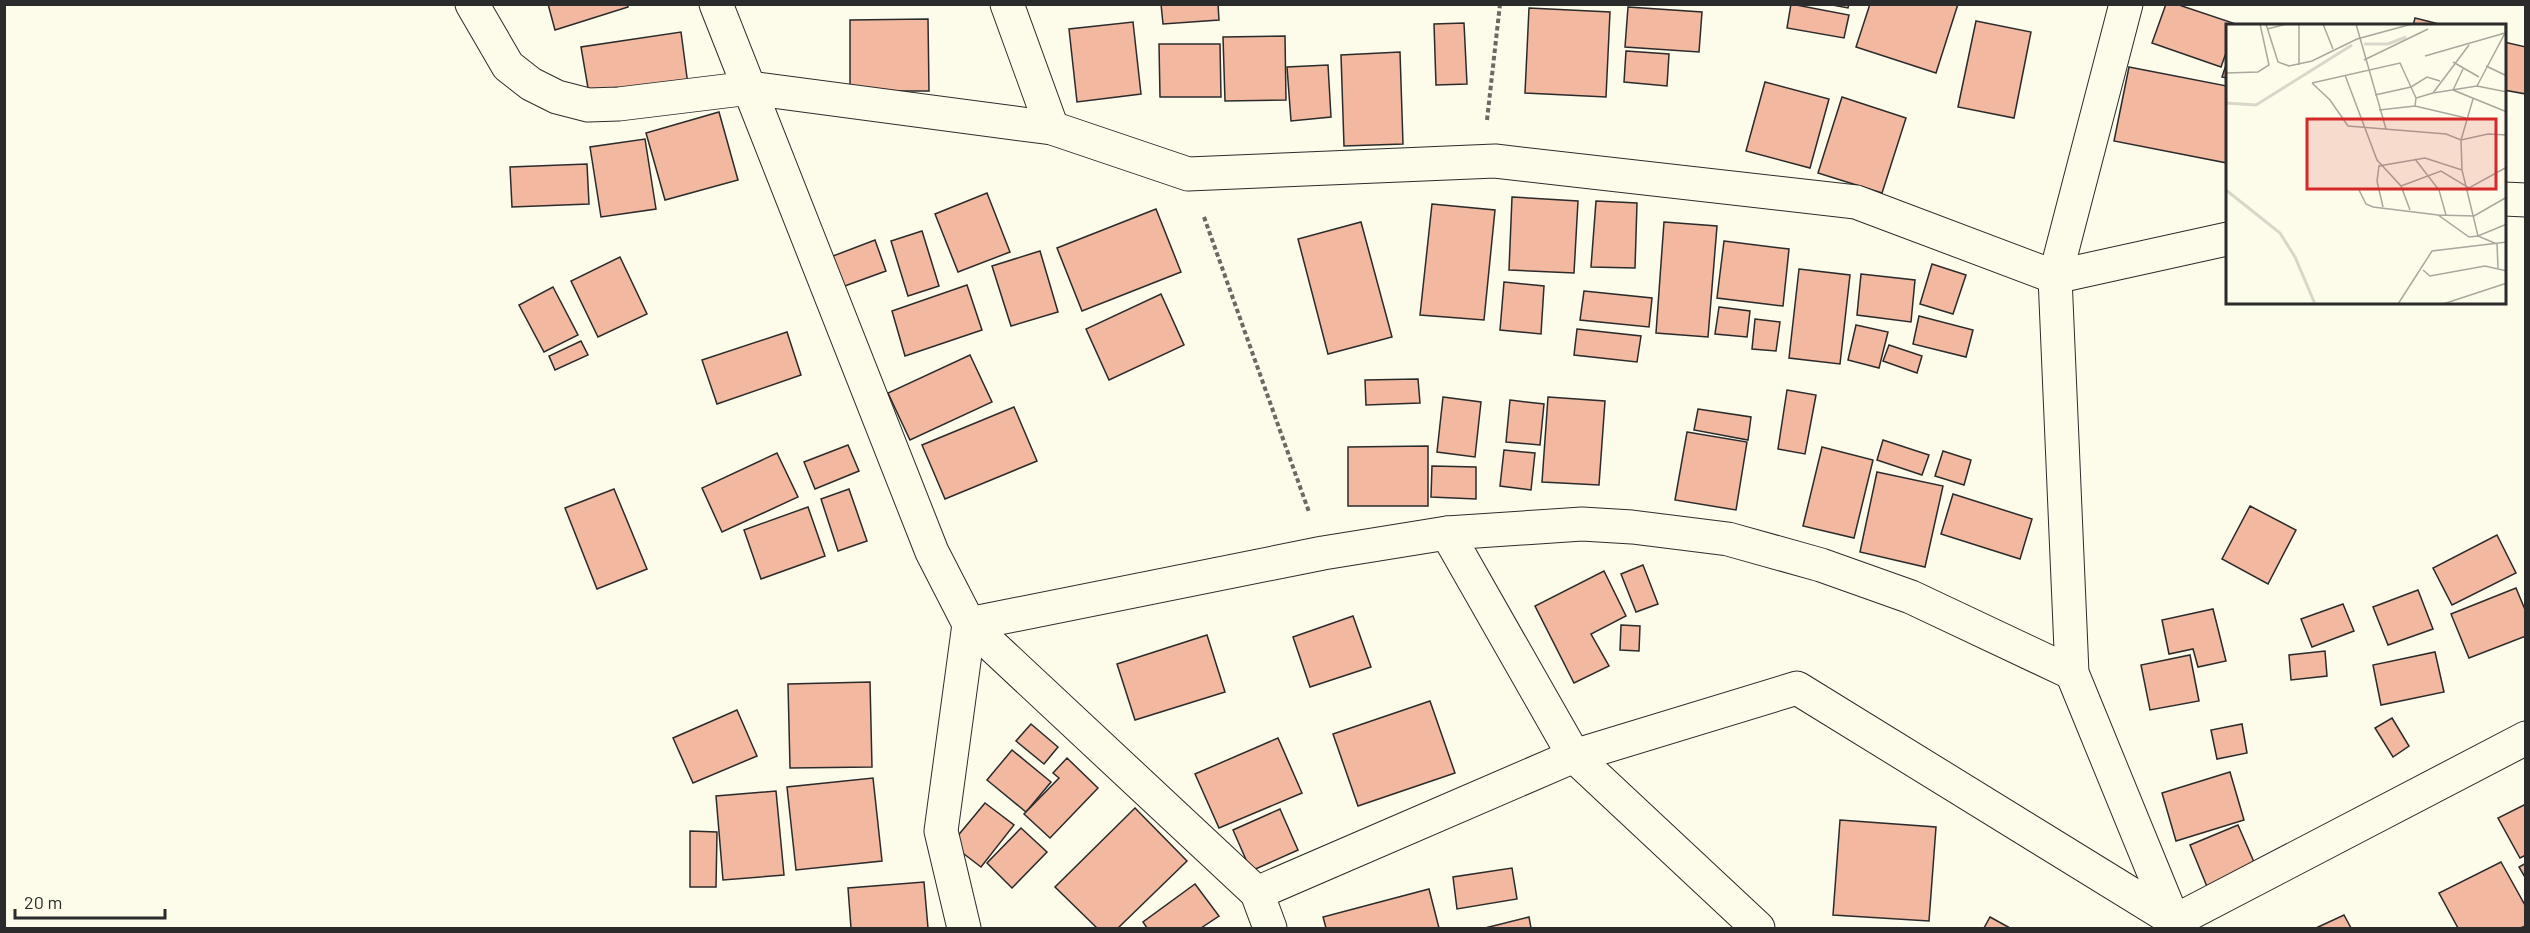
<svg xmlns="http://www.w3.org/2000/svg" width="2530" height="933" viewBox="0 0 2530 933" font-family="Barlow,sans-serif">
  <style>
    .building { fill: #f2b8a0; stroke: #2b2b2b; stroke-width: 1.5 }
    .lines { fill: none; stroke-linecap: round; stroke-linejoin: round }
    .street-casing { stroke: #2b2b2b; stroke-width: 35 }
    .path { stroke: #6a6964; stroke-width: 4; stroke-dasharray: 4.5 3; stroke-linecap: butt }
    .street { stroke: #fdfbea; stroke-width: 33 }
    .inset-river { fill: none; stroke: #d8d7c9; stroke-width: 3 }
    .inset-road { fill: none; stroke: #a9a89e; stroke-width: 1.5 }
    .view { fill: #d62828; fill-opacity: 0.15; stroke: #d62828; stroke-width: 3 }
    .inset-edge { fill: none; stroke: #2b2b2b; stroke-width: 3 }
  </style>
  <rect width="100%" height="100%" fill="#fdfbea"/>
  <g class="building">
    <polygon points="548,4 627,4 628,7 555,30"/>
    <polygon points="1161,4 1218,4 1219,20 1163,24"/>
    <polygon points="1791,4 1849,15 1844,38 1787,28"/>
    <polygon points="1827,4 1849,4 1848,8"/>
    <polygon points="1870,4 1958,4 1936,73 1856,47"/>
    <polygon points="2166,4 2176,4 2236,24 2227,26 2227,50 2221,67 2152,43"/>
    <polygon points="1628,7 1702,12 1699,52 1625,47"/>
    <polygon points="1529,8 1610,12 1606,97 1525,93"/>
    <polygon points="2415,18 2447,26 2413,26"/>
    <polygon points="928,19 929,91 850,91 850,20"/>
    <polygon points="1976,21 2031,32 2014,118 1958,107"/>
    <polygon points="1133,22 1141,94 1077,102 1069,29"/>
    <polygon points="1464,23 1467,84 1436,85 1434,24"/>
    <polygon points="681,32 688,85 590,100 581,47"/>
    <polygon points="1285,36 1286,100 1225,101 1223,37"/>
    <polygon points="2504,42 2526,47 2526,94 2504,90"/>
    <polygon points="1159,44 1220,44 1221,97 1160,97"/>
    <polygon points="1626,51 1669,54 1667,86 1624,82"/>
    <polygon points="1400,52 1403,144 1344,146 1341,55"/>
    <polygon points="2227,62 2227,78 2222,77"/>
    <polygon points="1328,65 1331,117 1291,121 1287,67"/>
    <polygon points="2129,67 2227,86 2227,163 2114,141"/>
    <polygon points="1765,82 1829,99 1810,168 1746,151"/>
    <polygon points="1842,97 1906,118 1882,193 1818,173"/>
    <polygon points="719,112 738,180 665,200 646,133"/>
    <polygon points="645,139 656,209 601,217 590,147"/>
    <polygon points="587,164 589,204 512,207 510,167"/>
    <polygon points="987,193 1010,252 958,272 935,214"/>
    <polygon points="1512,197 1578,201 1574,273 1509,270"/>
    <polygon points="1596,201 1637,203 1635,268 1591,267"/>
    <polygon points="1432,204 1495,210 1484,320 1420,315"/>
    <polygon points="1156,209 1181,272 1082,311 1057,248"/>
    <polygon points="1361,222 1392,337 1328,354 1298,239"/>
    <polygon points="1664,222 1717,226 1708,337 1656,333"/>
    <polygon points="922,231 939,286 908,296 891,241"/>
    <polygon points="875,240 886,271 831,291 820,261"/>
    <polygon points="1724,241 1789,249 1783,306 1717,298"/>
    <polygon points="1040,251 1058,312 1011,326 992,266"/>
    <polygon points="620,257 647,314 598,337 571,281"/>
    <polygon points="1932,264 1966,275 1953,314 1920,304"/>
    <polygon points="1799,269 1850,275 1840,364 1789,358"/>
    <polygon points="1861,274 1915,280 1911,322 1857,315"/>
    <polygon points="1504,282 1544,286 1541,334 1500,330"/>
    <polygon points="967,285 982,330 905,356 892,311"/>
    <polygon points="553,287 578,335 544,352 519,305"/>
    <polygon points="1584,291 1652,298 1649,327 1580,320"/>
    <polygon points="1161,294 1184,345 1109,380 1086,329"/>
    <polygon points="1719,307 1750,311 1747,337 1715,334"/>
    <polygon points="1919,316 1973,330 1966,357 1913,344"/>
    <polygon points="1755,319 1780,322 1776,351 1752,349"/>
    <polygon points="1856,325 1888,332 1879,368 1848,360"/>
    <polygon points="1577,329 1641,336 1637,362 1574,355"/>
    <polygon points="787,332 801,375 717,404 702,360"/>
    <polygon points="581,341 588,355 555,370 549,356"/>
    <polygon points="1889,345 1922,356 1917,373 1883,361"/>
    <polygon points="970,355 992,402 910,440 888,393"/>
    <polygon points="1418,379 1420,403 1366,405 1365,380"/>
    <polygon points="1787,390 1816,395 1805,454 1778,449"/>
    <polygon points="1443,397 1481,402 1475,457 1437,452"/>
    <polygon points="1548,397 1605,401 1599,485 1542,482"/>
    <polygon points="1510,400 1544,404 1540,445 1506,442"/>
    <polygon points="1014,407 1037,461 945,499 922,445"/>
    <polygon points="1698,409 1751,417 1748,440 1694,430"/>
    <polygon points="1687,432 1747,442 1736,510 1675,500"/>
    <polygon points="1883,440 1929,455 1922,475 1877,460"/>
    <polygon points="848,445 859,471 815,489 804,462"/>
    <polygon points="1428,446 1428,506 1348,506 1348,447"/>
    <polygon points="1822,447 1873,460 1854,538 1803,526"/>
    <polygon points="1504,450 1535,453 1531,490 1500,486"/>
    <polygon points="1943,451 1971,460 1964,485 1935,476"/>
    <polygon points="777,453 798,497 722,532 702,488"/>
    <polygon points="1432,466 1476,467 1476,499 1431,497"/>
    <polygon points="1877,472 1943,486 1925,567 1860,552"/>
    <polygon points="614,489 647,569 597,589 565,508"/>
    <polygon points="849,489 867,541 838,551 821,499"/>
    <polygon points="1953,494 2032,519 2020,559 1941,534"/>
    <polygon points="2250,506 2296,530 2268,584 2222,559"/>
    <polygon points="808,507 825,556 761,579 744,530"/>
    <polygon points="2497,535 2516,573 2452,605 2433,568"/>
    <polygon points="1643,565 1658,604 1636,612 1621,574"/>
    <polygon points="1604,571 1626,616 1591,634 1609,666 1574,683 1535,606"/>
    <polygon points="2516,588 2526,612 2526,636 2469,658 2451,614"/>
    <polygon points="2418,590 2433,629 2388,645 2373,607"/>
    <polygon points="2343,604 2354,631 2312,647 2301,619"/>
    <polygon points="2213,609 2226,661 2198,667 2193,649 2169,654 2162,620"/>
    <polygon points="1353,616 1371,667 1310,687 1293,637"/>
    <polygon points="1621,625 1640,626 1639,651 1620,650"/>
    <polygon points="1207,635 1225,692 1135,720 1117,664"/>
    <polygon points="2325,651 2327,676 2291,680 2289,655"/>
    <polygon points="2435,652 2444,692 2381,705 2373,665"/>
    <polygon points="2190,655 2199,701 2150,710 2141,665"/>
    <polygon points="870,682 872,767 790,768 788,684"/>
    <polygon points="1430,701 1455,773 1358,806 1333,734"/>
    <polygon points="737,710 757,756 693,783 673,738"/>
    <polygon points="2392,718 2409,746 2393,757 2375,728"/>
    <polygon points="1031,724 1058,747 1044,764 1016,741"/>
    <polygon points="2242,724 2247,753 2217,759 2211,730"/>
    <polygon points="1278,738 1302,793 1219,828 1195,774"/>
    <polygon points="1012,750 1051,782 1026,812 987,780"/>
    <polygon points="1067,758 1098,788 1050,838 1024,814 1059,778 1053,773"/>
    <polygon points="2230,772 2244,820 2176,841 2162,793"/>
    <polygon points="873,778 882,861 796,870 787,787"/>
    <polygon points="776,791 784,875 723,880 716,796"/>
    <polygon points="985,803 1014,825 981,867 951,844"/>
    <polygon points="2526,804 2526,855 2520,858 2498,818"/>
    <polygon points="1135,808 1187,861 1118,928 1097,928 1055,887"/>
    <polygon points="1280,809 1298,850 1251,871 1233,830"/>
    <polygon points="1840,820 1936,827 1929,921 1833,915"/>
    <polygon points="2238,825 2257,869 2208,889 2190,845"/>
    <polygon points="1021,828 1047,852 1012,888 987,863"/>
    <polygon points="690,831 717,832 716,887 690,887"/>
    <polygon points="2501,862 2526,907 2526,926 2520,928 2458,928 2439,893"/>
    <polygon points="2526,863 2526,879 2519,867"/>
    <polygon points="1512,868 1517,899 1457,909 1453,877"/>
    <polygon points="924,882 928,928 851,928 848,888"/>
    <polygon points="1195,884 1219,916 1201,928 1147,928 1143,922"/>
    <polygon points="1429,889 1439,928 1326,928 1323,917"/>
    <polygon points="2344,915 2351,928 2316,928"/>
    <polygon points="1529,917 1531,928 1485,928"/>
    <polygon points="1990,917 2010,928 1984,928"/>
  </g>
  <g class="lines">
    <defs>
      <g id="street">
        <polyline points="472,4 508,66 531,84 557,97 588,105 619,104 750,88 1052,128 1188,174 1495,161 1856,202 2055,277 2227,239"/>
        <polyline points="716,4 932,552 969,624 1257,893 1270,928"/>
        <polyline points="1007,4 1052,128"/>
        <polyline points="2126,4 2055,277 2072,673 2176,927"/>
        <polyline points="2504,199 2526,200"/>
        <polyline points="1447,533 1574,756 1758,928"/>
        <polyline points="1257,893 1574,756 1797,688 2175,921 2526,738"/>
        <polyline points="964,928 941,831 969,624 1323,553 1447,533 1582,524 1632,527 1728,539 1821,565 1911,597 2072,673"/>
      </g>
    </defs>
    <use href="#street" class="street-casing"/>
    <g class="path">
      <polyline points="1487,120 1500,4"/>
      <polyline points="1204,217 1309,512"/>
    </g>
    <use href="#street" class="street"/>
  </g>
  <g transform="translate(2226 24)">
    <rect width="280" height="280" fill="#fdfbea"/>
    <path class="inset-river" d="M138 20H162L180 13M0 79 30 81 126 21M0 166 54 209 69 233 89 280"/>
    <path class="inset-road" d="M40 0 52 38 63 42 86 37 131 15 186 0M73 0V41M97 0 107 25M130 0 160 105M41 5 61 0M199 32 279 9M138 36 202 5M227 38 253 53M260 42 281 52M237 45 227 66 281 88M0 49 32 48 43 41 34 0M119 51 151 136 175 162 184 186M86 59 104 76 122 102 220 110 235 116 262 110 281 111M86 59 174 39 190 74M251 62 279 9V0M207 69 243 21M149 71 185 63 201 53 214 57M247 75 235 116 236 146 252 212 281 200M189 82 240 94M153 86 189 82 190 74 207 69 251 62 281 68M189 135 213 166 220 191M175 162 215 147 243 164 281 143M133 166 140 180 147 183 212 191 243 213 252 212 271 220 272 244M157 183 151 157 153 142 199 134 236 146M212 191 248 192 281 173M197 246 204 252 259 242 281 247M172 280 206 227 281 218M217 280 281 259"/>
    <path class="view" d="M81 95H270V165H81Z"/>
    <rect width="280" height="280" class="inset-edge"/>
  </g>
  <rect width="2530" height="933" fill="none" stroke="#2b2b2b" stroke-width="12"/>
  <path d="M15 909v9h150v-9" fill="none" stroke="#2b2b2b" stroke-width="3"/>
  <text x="24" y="909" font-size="18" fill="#2b2b2b" stroke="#fdfbea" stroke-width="4.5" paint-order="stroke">20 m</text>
</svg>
